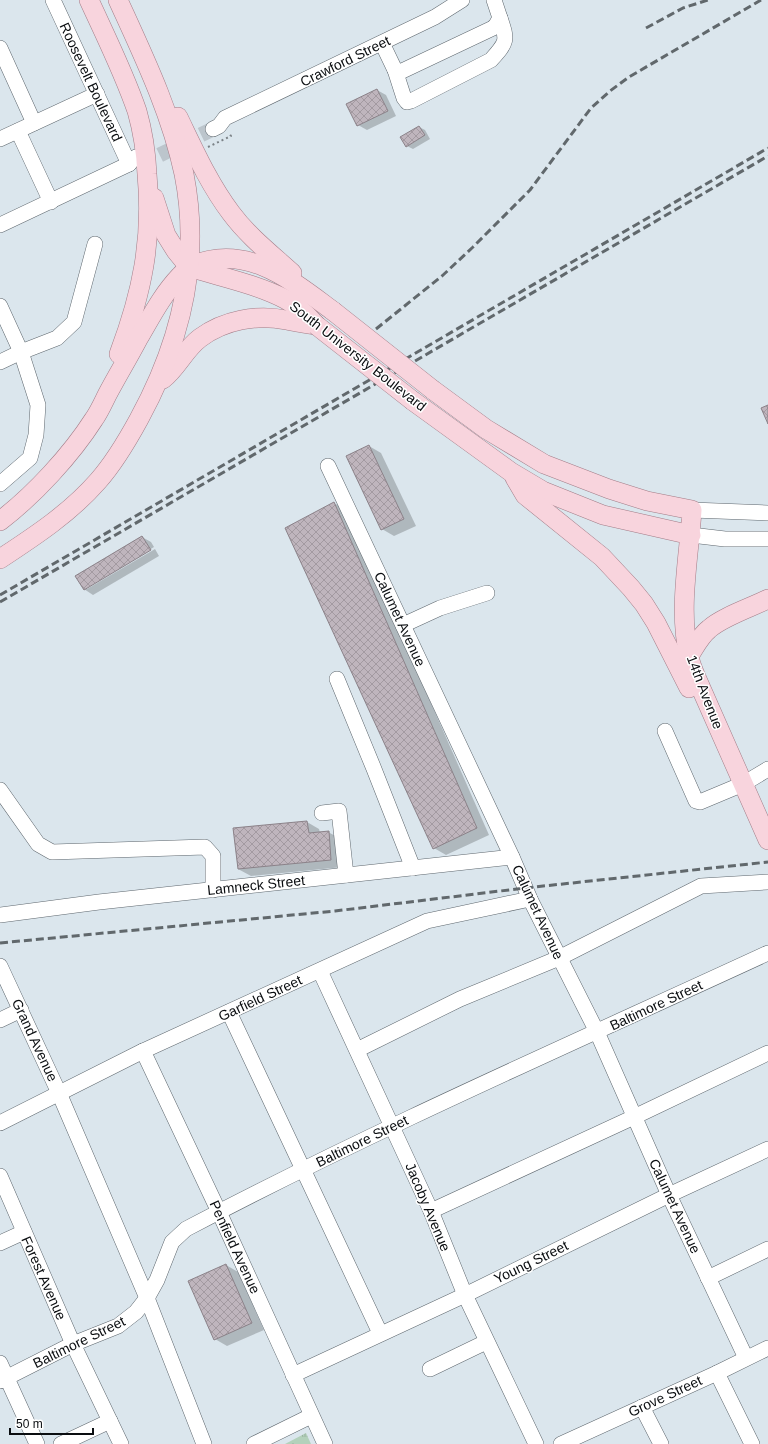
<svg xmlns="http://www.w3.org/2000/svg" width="768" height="1444" viewBox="0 0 768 1444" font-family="Arial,sans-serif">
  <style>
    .grass { fill: url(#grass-tufts) }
    .shadow { fill: #0003 }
    .building { fill: url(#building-cross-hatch); stroke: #8b8289 }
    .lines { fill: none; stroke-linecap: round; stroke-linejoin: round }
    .minor-tunnel { stroke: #bcc5cc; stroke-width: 15; stroke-dasharray: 15 8; stroke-linecap: butt }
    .minor-casing { stroke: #5e676e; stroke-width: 16 }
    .major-casing { stroke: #a27c87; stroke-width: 20 }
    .path { stroke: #7b8287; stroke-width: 2; stroke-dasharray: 2 3; stroke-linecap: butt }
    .minor { stroke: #fff; stroke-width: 15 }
    .major { stroke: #f8d4dd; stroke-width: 19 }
    .rail { stroke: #61686c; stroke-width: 3; stroke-dasharray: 8 4; stroke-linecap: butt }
    .major-bridge-casing { stroke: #a27c87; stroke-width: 20; stroke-linecap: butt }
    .major-bridge { stroke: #f8d4dd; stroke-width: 19 }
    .labels { text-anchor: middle; stroke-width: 3; stroke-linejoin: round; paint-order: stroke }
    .street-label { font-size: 14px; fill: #0a0d10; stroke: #fff }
  </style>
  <defs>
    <pattern id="grass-tufts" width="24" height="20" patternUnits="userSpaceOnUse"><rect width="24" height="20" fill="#b3d1bb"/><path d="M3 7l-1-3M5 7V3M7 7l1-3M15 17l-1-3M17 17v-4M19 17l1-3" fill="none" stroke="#99b2a0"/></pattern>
    <pattern id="building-cross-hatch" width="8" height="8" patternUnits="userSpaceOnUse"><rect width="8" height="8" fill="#bfb5bd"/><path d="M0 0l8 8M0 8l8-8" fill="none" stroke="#a39aa1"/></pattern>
  </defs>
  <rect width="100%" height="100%" fill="#dbe6ed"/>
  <polygon class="grass" points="306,1433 311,1444 285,1444"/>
  <g class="shadow">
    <polygon points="377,90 386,95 396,116 367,130 358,125"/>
    <polygon points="419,127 425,130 430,139 413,149 407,146"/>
    <polygon points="369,446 381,453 416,526 394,536 382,529"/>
    <polygon points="334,503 346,510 489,835 446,855 434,848"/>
    <polygon points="142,537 151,542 154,547 87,587 87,589 155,549 159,556 93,595 84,589"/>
    <polygon points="307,822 319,829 320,833 328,832 341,839 343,867 251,876 238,869 234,829"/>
    <polygon points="226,1265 238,1272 264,1330 227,1346 215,1339"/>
  </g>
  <g class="building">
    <polygon points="377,89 388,111 357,126 346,104"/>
    <polygon points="419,126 425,135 406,147 400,137"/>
    <polygon points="768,405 768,424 761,408"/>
    <polygon points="369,445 404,519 381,530 346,456"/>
    <polygon points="334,502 477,828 433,849 285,528"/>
    <polygon points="142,536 151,550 84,590 75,576"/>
    <polygon points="307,821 309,833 329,831 331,860 238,869 233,828"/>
    <polygon points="226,1264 252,1323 214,1340 188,1281"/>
  </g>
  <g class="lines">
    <polyline class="minor-tunnel" points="139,165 213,129"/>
    <defs>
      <g id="minor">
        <polyline points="53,0 129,164"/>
        <polyline points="382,43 394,68 395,70 400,72 493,28 496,25 500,18 494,0"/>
        <polyline points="0,48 34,123"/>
        <path d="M395 70 404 98 407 102 411 101 491 60C507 42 508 41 500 18"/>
        <polyline points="213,129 219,126 225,118 435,17 462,0"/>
        <polyline points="18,131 51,202"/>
        <polyline points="0,139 97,94"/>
        <polyline points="0,225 129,164 133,159 136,157"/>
        <polyline points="0,306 21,352 38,405 36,435 30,458 0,484"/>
        <polyline points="0,362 21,352 57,338 74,322 95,244"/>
        <polyline points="328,466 512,857 530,899 597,1032 669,1195 746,1358"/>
        <polyline points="692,510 768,513"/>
        <polyline points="691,535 725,539 768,539"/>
        <polyline points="403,625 440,608 487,593"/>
        <polyline points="337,679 374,769 413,868"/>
        <polyline points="665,731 696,801 700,802 743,784 768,769"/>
        <polyline points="0,790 38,844 52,852 205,847 213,856 213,890"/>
        <polyline points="322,813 339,811 346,875"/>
        <polyline points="0,915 99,902 512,857"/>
        <polyline points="0,966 59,1093 147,1298 204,1444"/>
        <polyline points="320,971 431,1211 465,1295 536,1444"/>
        <polyline points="229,1012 380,1333"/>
        <polyline points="0,1020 21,1010"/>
        <polyline points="357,1050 460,999 559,958 701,886 768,882"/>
        <polyline points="143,1051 219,1212 325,1444"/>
        <polyline points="0,1123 143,1051 427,921 530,899"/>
        <polyline points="0,1176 73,1344 121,1444"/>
        <polyline points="431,1211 634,1117 768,1053"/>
        <polyline points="0,1243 24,1232"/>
        <polyline points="708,1278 768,1249"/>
        <polyline points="0,1363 37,1444"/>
        <polyline points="430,1369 486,1342"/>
        <polyline points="717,1373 752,1444"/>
        <polyline points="293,1375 465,1295 669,1195 768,1149"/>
        <path d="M0 1381 73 1344 118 1326 136 1312 147 1298 157 1280 172 1242 186 1229C376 1129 573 1043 768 953"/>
        <polyline points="642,1407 661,1444"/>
        <polyline points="61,1444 110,1421"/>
        <polyline points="254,1444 311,1416"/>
        <polyline points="561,1444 717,1373 768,1348"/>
      </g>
      <g id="major">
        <path d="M89 0C106 37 124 73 137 111 143 132 146 152 147 174 153 240 142 293 119 354"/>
        <path d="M178 117C194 150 209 184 231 213 248 236 271 254 292 273"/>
        <polyline points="154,198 166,235 176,251 189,267"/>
        <path d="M189 267C221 277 256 284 285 299 297 305 307 315 316 325"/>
        <path d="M163 379C178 367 185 349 200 338 224 320 257 314 286 320 296 322 305 324 316 325"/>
        <path d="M433 390 486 429 544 464 609 489 647 501 692 510C689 557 678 610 689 656 690 663 693 670 696 677L768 840"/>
        <polyline points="413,401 511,472 543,491 603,515 691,535"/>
        <polyline points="515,478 525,495 602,557 631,588 644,604 656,623 689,688"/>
        <path d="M0 521C34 495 71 455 94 419 99 412 103 403 107 395 117 376 128 358 138 339 151 317 162 295 180 276 183 273 187 268 191 266 246 242 291 280 333 311"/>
        <path d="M0 559C35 536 70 513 98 481 114 463 127 441 139 419 180 344 201 260 184 174 171 113 144 57 118 0"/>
        <path d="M689 656C695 647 700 636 709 629 722 617 752 607 768 599"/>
      </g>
    </defs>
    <use href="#minor" class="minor-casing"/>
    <use href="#major" class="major-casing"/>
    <polyline class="path" points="208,147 231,136 229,133"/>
    <use href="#minor" class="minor"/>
    <use href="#major" class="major"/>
    <g class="rail">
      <polyline points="646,28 683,8 708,0"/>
      <polyline points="376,329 442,276 473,247 530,190 591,108 610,91 629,77 761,0"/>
      <polyline points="0,595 768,148"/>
      <polyline points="0,602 768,156"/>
      <polyline points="0,943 335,911 525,888 768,862"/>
    </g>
    <defs>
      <g id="major-bridge">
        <polyline points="333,311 433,390"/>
        <polyline points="316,325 413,401"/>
      </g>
    </defs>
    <use href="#major-bridge" class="major-bridge-casing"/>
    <use href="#major-bridge" class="major-bridge"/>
  </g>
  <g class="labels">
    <g class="street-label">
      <text transform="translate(345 61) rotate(-26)" y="5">Crawford Street</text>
      <text transform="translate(91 82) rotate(65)" y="5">Roosevelt Boulevard</text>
      <text transform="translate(358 356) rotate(38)" y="5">South University Boulevard</text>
      <text transform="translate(400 619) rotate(65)" y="5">Calumet Avenue</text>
      <text transform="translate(705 692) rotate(69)" y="5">14th Avenue</text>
      <text transform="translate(256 885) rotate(-6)" y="5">Lamneck Street</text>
      <text transform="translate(538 912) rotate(65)" y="5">Calumet Avenue</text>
      <text transform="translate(260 998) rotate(-25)" y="5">Garfield Street</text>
      <text transform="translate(656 1005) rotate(-25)" y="5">Baltimore Street</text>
      <text transform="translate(35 1040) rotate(65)" y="5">Grand Avenue</text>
      <text transform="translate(362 1141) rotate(-26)" y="5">Baltimore Street</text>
      <text transform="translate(675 1206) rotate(65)" y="5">Calumet Avenue</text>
      <text transform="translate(428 1207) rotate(67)" y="5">Jacoby Avenue</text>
      <text transform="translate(235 1247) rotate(65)" y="5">Penfield Avenue</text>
      <text transform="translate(531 1262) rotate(-26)" y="5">Young Street</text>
      <text transform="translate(44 1278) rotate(66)" y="5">Forest Avenue</text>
      <text transform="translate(79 1342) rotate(-26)" y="5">Baltimore Street</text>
      <text transform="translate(665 1396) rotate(-25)" y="5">Grove Street</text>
    </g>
  </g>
  <path d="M10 1428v6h83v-6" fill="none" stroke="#0a0d10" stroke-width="2"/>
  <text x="16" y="1428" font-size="12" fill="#0a0d10" stroke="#ffffff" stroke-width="3" paint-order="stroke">50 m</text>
</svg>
